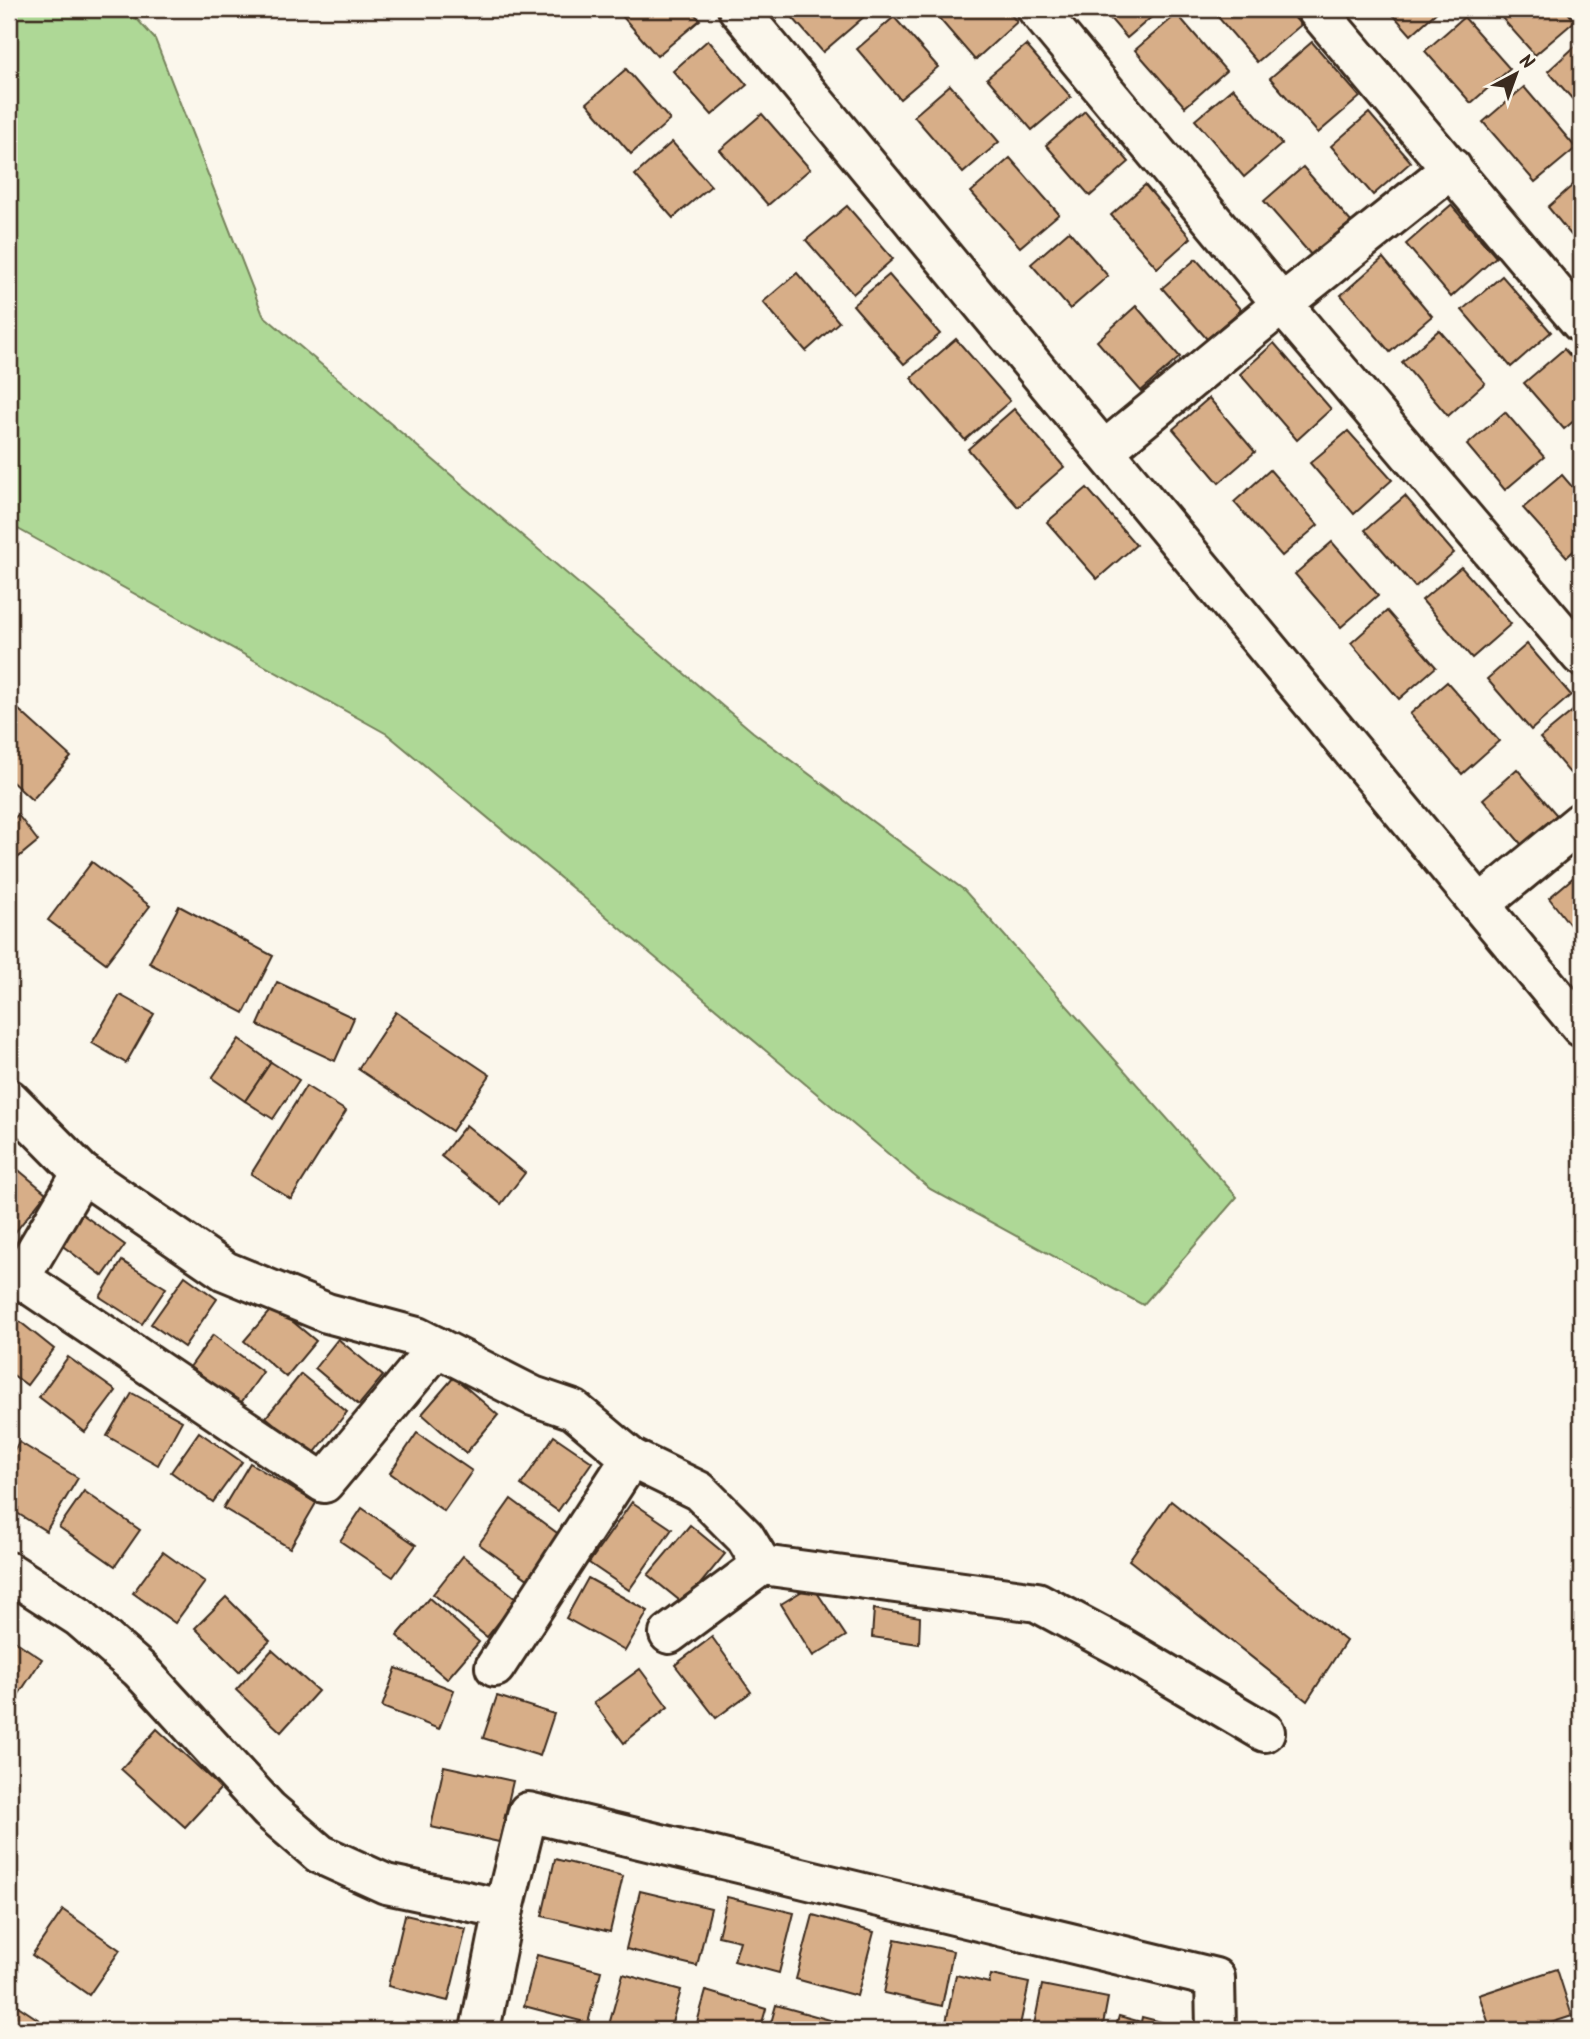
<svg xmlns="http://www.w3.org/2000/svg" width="1590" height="2039" viewBox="0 0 1590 2039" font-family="Kalam,sans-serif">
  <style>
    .green { fill: #aed896; stroke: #74815a; stroke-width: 2 }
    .building { fill: #d7ae88; stroke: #3b2a1e; stroke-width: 2 }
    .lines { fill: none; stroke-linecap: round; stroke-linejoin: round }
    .minor-casing { stroke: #3b2a1e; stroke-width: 44 }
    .tertiary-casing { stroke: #3b2a1e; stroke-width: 44 }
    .minor { stroke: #fbf7ec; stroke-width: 38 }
    .tertiary { stroke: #fbf7ec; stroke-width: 38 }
  </style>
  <rect width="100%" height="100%" fill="#fbf7ec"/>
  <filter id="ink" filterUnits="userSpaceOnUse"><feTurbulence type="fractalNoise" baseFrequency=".0143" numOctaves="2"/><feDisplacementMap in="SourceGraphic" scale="14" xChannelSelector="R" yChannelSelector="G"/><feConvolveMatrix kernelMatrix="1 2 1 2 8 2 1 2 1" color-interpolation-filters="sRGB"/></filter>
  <g filter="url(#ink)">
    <polygon class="green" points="9,9 128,9 155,39 263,315 753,732 964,890 1237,1197 1143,1305 930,1189 594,906 387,734 9,524"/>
    <g class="building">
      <polygon points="616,9 690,9 700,20 657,56"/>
      <polygon points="785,9 873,9 823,52"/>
      <polygon points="931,9 1006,9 1017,22 975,60"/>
      <polygon points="1102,9 1161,9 1127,38"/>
      <polygon points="1211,9 1287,9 1301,25 1257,62"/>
      <polygon points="1388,9 1440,9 1411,35"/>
      <polygon points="1494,9 1565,9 1575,21 1535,55"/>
      <polygon points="1177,14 1226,71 1185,107 1135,50"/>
      <polygon points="894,17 938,67 900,99 857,49"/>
      <polygon points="1464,17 1510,69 1471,103 1425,51"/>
      <polygon points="708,40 747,85 712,115 673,71"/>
      <polygon points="1581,41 1581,109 1548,71"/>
      <polygon points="1312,42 1360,97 1318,133 1270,78"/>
      <polygon points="1026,45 1071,97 1032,130 987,78"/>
      <polygon points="626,69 670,120 631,154 587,103"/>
      <polygon points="950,85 999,142 963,173 914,116"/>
      <polygon points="1524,87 1576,148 1535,182 1483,122"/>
      <polygon points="1233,88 1282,144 1244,177 1195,120"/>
      <polygon points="1085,111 1129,162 1090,196 1046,145"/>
      <polygon points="1369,113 1411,162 1373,195 1331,146"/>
      <polygon points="762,114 810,169 768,205 720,150"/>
      <polygon points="672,142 711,186 673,218 635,175"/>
      <polygon points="1010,158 1059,214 1020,247 971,192"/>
      <polygon points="1303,167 1352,223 1312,256 1264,201"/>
      <polygon points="1581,178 1581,247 1548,207"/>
      <polygon points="1145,185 1191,238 1157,268 1111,215"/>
      <polygon points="1451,205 1496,257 1451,297 1406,244"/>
      <polygon points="847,206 893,259 853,294 806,240"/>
      <polygon points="1069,231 1108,276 1070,309 1031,264"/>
      <polygon points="1383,258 1432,316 1390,352 1341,295"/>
      <polygon points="1196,259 1241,310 1207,339 1162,288"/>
      <polygon points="797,273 839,322 806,351 763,302"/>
      <polygon points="889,275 940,334 904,364 853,305"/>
      <polygon points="1502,276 1551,332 1511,367 1462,310"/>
      <polygon points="1136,306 1180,357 1141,391 1097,341"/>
      <polygon points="1439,330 1485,383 1448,416 1402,362"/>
      <polygon points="956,339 1010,401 965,440 911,378"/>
      <polygon points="1274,343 1331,409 1297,440 1240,374"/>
      <polygon points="1564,349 1581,368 1581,415 1564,429 1524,383"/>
      <polygon points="1209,398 1255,452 1219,483 1173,429"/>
      <polygon points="1014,409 1064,467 1018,507 968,449"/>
      <polygon points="1505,412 1544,457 1505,490 1467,445"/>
      <polygon points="1348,431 1392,480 1354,514 1310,463"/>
      <polygon points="1270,470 1318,525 1282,556 1234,502"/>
      <polygon points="1562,475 1581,497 1581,544 1567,557 1523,508"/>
      <polygon points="1087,488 1136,545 1097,579 1047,522"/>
      <polygon points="1405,496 1454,553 1415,587 1365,530"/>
      <polygon points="1332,542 1378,595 1341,627 1295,574"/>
      <polygon points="1461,567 1511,624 1472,658 1422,600"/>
      <polygon points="1387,611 1436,667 1399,699 1351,643"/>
      <polygon points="1527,644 1571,695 1531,730 1487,679"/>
      <polygon points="1447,682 1499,741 1462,774 1410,714"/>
      <polygon points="9,701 71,757 32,800 9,779"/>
      <polygon points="1574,710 1581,718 1581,786 1540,738"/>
      <polygon points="1517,769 1561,820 1527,851 1483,799"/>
      <polygon points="18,815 38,841 9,865 9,822"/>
      <polygon points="92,862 150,906 106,963 48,920"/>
      <polygon points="1581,871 1581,939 1549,898"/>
      <polygon points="179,906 273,956 244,1013 149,963"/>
      <polygon points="277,982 354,1018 335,1061 258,1025"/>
      <polygon points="120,995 154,1014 126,1063 92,1043"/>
      <polygon points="396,1012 490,1075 452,1131 358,1069"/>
      <polygon points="239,1039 271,1062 245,1101 212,1078"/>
      <polygon points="271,1062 299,1080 273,1119 245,1101"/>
      <polygon points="306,1086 346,1111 291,1199 251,1174"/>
      <polygon points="466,1125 525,1173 501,1204 441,1156"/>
      <polygon points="9,1162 46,1193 9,1240"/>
      <polygon points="82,1214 125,1245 103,1276 60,1244"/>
      <polygon points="122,1261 166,1288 142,1324 100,1297"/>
      <polygon points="185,1276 217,1299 184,1347 151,1324"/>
      <polygon points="274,1306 316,1341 286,1377 244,1341"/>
      <polygon points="9,1313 54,1349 27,1385 9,1372"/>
      <polygon points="213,1335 263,1372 240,1404 190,1367"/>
      <polygon points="338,1339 383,1376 359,1405 315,1368"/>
      <polygon points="68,1357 116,1391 85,1432 39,1397"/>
      <polygon points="301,1374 347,1412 312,1456 266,1417"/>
      <polygon points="454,1377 498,1415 466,1453 422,1414"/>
      <polygon points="132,1393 182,1421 158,1465 107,1436"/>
      <polygon points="199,1432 242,1462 213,1502 171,1472"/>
      <polygon points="417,1433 472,1471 444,1511 390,1473"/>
      <polygon points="554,1436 592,1462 558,1511 521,1485"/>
      <polygon points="19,1442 78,1478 46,1531 9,1508 9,1458"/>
      <polygon points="250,1463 316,1503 290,1548 223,1508"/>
      <polygon points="84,1491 140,1530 115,1566 59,1527"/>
      <polygon points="511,1499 564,1538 532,1582 479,1544"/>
      <polygon points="1171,1501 1346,1641 1307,1701 1129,1560"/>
      <polygon points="632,1502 672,1529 629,1590 589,1563"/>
      <polygon points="362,1508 416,1545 393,1577 340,1541"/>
      <polygon points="690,1525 725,1554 684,1604 648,1575"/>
      <polygon points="163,1552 205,1582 175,1623 133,1593"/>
      <polygon points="463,1556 517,1599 487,1637 433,1594"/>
      <polygon points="588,1578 648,1611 625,1651 566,1618"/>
      <polygon points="812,1585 846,1636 813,1656 781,1604"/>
      <polygon points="226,1597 270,1641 239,1672 195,1628"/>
      <polygon points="429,1598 479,1642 447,1679 397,1636"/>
      <polygon points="874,1609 920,1617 919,1644 872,1637"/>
      <polygon points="9,1637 42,1659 15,1700 9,1695"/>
      <polygon points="712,1637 751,1692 716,1718 675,1665"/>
      <polygon points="272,1650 318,1691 281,1732 236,1690"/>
      <polygon points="396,1668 454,1690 439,1729 382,1707"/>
      <polygon points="640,1669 668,1707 624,1743 594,1703"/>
      <polygon points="497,1696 554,1714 540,1756 483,1738"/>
      <polygon points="157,1729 221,1788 185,1827 121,1769"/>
      <polygon points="444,1766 513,1781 499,1842 431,1827"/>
      <polygon points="555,1859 623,1876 610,1932 542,1916"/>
      <polygon points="640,1891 711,1908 697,1966 626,1949"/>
      <polygon points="727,1897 794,1913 779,1973 734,1961 740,1941 718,1936"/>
      <polygon points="63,1910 120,1950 89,1995 32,1955"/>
      <polygon points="405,1915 466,1929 448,2001 388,1986"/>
      <polygon points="813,1915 874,1932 857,1996 796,1979"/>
      <polygon points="895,1939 953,1951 942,2006 884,1993"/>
      <polygon points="537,1955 601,1971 588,2023 524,2006"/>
      <polygon points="1557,1969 1572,2016 1529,2030 1491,2030 1479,1995"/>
      <polygon points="623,1974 681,1990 670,2030 629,2030 609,2025"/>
      <polygon points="956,1975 989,1983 991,1975 1029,1983 1019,2030 960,2030 945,2027"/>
      <polygon points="1042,1985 1108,1998 1102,2030 1033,2030"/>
      <polygon points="706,1991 766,2009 760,2030 695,2030"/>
      <polygon points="9,2000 45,2024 41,2030 9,2030"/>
      <polygon points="776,2005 848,2025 846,2030 769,2030"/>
      <polygon points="1119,2016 1141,2022 1142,2017 1193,2030 1115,2030"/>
    </g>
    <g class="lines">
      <defs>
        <g id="minor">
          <polyline points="1037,9 1282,304 1581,656"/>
          <polyline points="1316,9 1581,323"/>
          <polyline points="1104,451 1282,304 1452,168"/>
          <polyline points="1480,905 1581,822"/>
          <polyline points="9,1099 82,1173 225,1271 327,1313 417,1337 533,1396 574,1410 631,1458 699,1491 745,1537 762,1565 1037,1602 1121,1647 1265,1732"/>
          <polyline points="82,1173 20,1278 324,1483 437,1347"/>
          <polyline points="9,1572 79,1617 140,1670 269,1810 320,1854 386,1884 504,1909"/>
          <polyline points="669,1634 762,1565"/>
          <polyline points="495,1667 631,1458"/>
          <polyline points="480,2030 504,1909 528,1812 1215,1978 1216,2030"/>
        </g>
        <polyline id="tertiary" points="738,9 1581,1027"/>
      </defs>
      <use href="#minor" class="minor-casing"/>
      <use href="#tertiary" class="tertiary-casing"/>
      <use href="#minor" class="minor"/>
      <use href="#tertiary" class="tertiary"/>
    </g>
  </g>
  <rect width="1590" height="2039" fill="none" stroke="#fbf7ec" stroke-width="35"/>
  <rect x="18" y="18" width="1555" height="2004" fill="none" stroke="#3b2a1e" stroke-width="2.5" filter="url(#ink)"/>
  <g transform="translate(1516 74) rotate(41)" stroke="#fbf7ec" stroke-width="5" paint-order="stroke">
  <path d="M0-5L12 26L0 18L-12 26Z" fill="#3b2a1e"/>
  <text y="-10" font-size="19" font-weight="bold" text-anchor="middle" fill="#3b2a1e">N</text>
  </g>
</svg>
